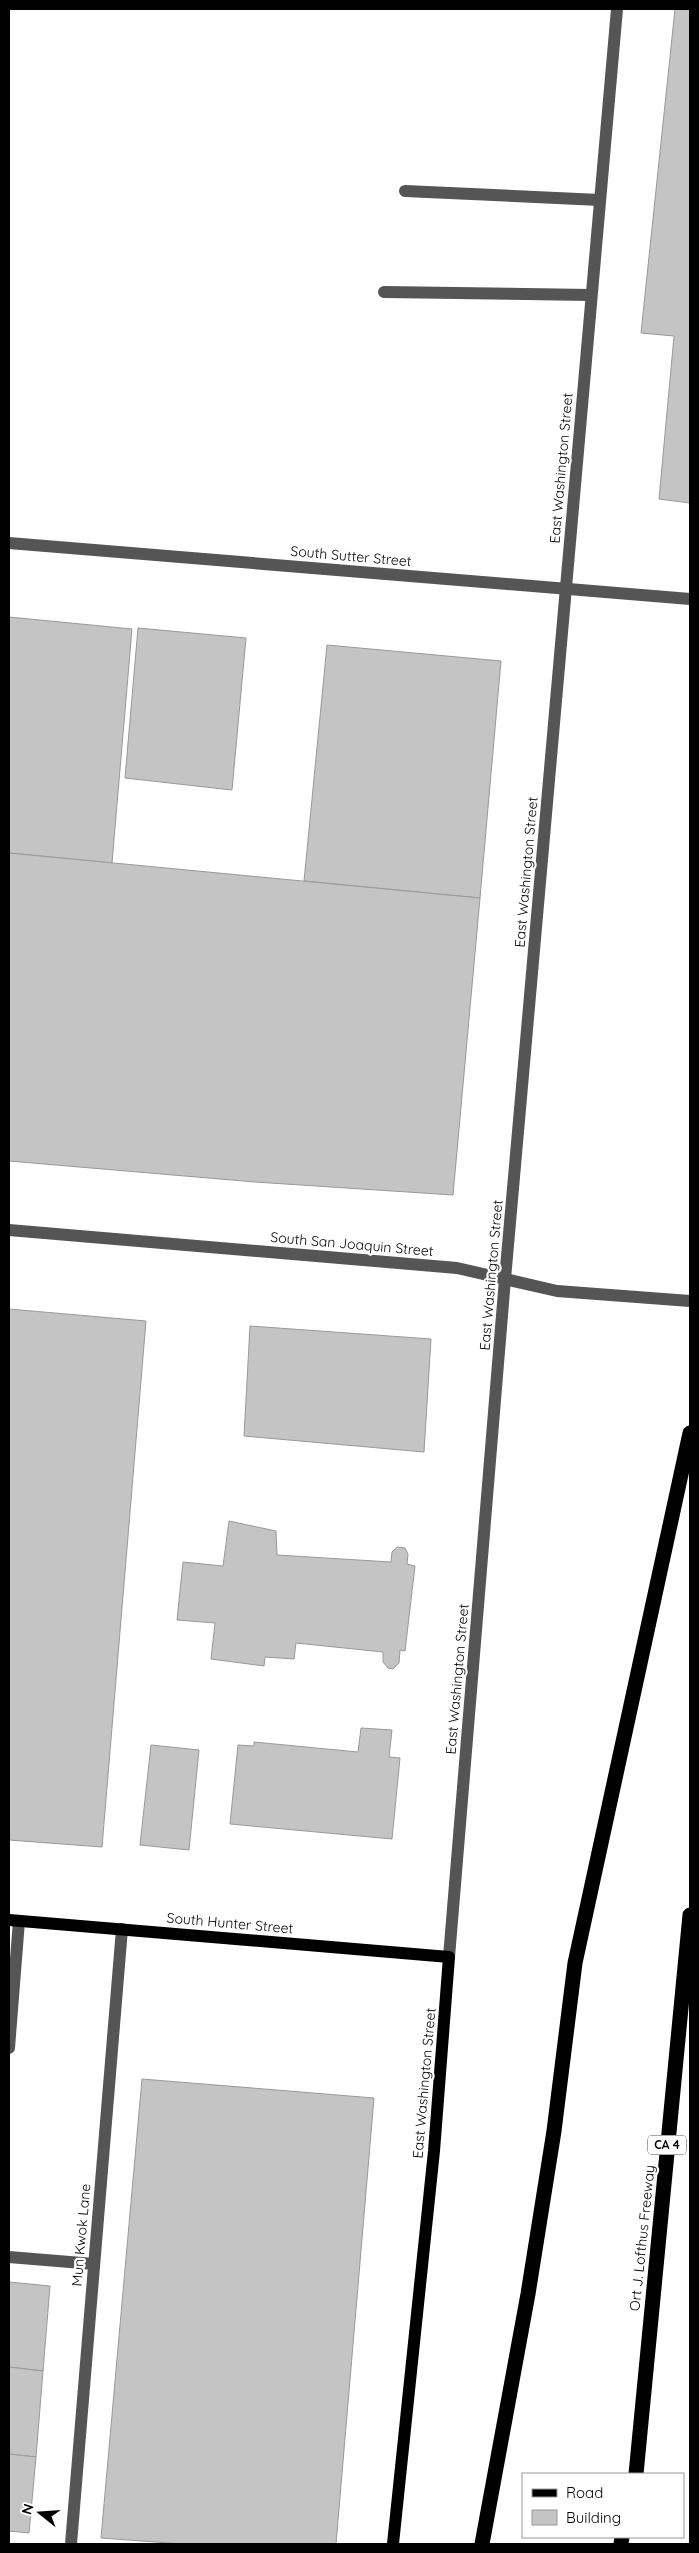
<svg xmlns="http://www.w3.org/2000/svg" width="699" height="2553" viewBox="0 0 699 2553" font-family="Quicksand,sans-serif">
  <style>
    .building { fill: #c4c4c4; stroke: #999 }
    .lines { fill: none; stroke-linecap: round; stroke-linejoin: round }
    .minor { stroke: #555; stroke-width: 12 }
    .major { stroke: #000; stroke-width: 12 }
    .highway { stroke: #000; stroke-width: 15 }
    .labels { text-anchor: middle; stroke-width: 4.5; stroke-linejoin: round; paint-order: stroke }
    .shield { fill: #fff; stroke: #4c4c4c; stroke-width: 1 }
    .shield-label { font-size: 12px; font-weight: bold; fill: #000 }
    .street-label { font-size: 14px; fill: #000; stroke: #fff }
  </style>
  <rect width="100%" height="100%" fill="#fff"/>
  <g class="building">
    <polygon points="675,9 690,9 690,503 659,499 674,336 641,333"/>
    <polygon points="9,617 132,629 112,863 9,853"/>
    <polygon points="138,628 246,638 232,790 125,778"/>
    <polygon points="327,645 501,661 480,898 304,881"/>
    <polygon points="9,853 480,898 453,1195 255,1182 9,1161"/>
    <polygon points="9,1309 146,1321 102,1847 9,1840"/>
    <polygon points="250,1326 431,1339 424,1452 244,1436"/>
    <polygon points="229,1521 276,1531 277,1555 391,1562 392,1552 397,1547 405,1548 408,1554 407,1564 415,1566 405,1651 400,1650 399,1663 393,1669 388,1668 383,1662 383,1652 296,1643 294,1659 265,1657 264,1666 211,1659 215,1623 177,1620 183,1562 223,1566"/>
    <polygon points="361,1728 392,1730 389,1757 400,1758 392,1839 230,1824 238,1745 254,1746 254,1742 358,1752"/>
    <polygon points="151,1745 199,1750 189,1850 140,1845"/>
    <polygon points="142,2079 374,2098 336,2544 182,2544 101,2538"/>
    <polygon points="9,2282 50,2286 43,2371 9,2367"/>
    <polygon points="9,2367 43,2371 36,2457 9,2454"/>
    <polygon points="9,2454 36,2457 29,2533 9,2531"/>
  </g>
  <g class="lines">
    <g class="minor">
      <polyline points="405,191 600,200"/>
      <polyline points="384,292 591,295"/>
      <polyline points="9,543 690,599"/>
      <polyline points="9,1230 457,1268 557,1291 690,1301"/>
      <polyline points="449,1957 505,1279 617,9"/>
      <polyline points="9,2048 19,1921"/>
      <polyline points="9,2257 94,2264"/>
      <polyline points="71,2544 122,1929"/>
    </g>
    <polyline class="major" points="9,1920 449,1957 434,2151 393,2544"/>
    <g class="highway">
      <polyline points="636,2474 690,1915"/>
      <polyline points="482,2544 528,2294 554,2131 575,1963 690,1433"/>
      <polyline points="621,2544 622,2537"/>
    </g>
  </g>
  <g class="labels">
    <rect class="shield" x="648" y="2135.5" width="38" height="19" rx="4"/>
    <g class="shield-label">
      <text x="667" y="2149">CA 4</text>
    </g>
    <g class="street-label">
      <text transform="translate(561 468) rotate(-85)" y="5">East Washington Street</text>
      <text transform="translate(351 556) rotate(5)" y="5">South Sutter Street</text>
      <text transform="translate(526 872) rotate(-85)" y="5">East Washington Street</text>
      <text transform="translate(352 1244) rotate(5)" y="5">South San Joaquin Street</text>
      <text transform="translate(491 1275) rotate(-85)" y="5">East Washington Street</text>
      <text transform="translate(457 1679) rotate(-85)" y="5">East Washington Street</text>
      <text transform="translate(230 1923) rotate(5)" y="5">South Hunter Street</text>
      <text transform="translate(424 2083) rotate(-85)" y="5">East Washington Street</text>
      <text transform="translate(81 2235) rotate(-85)" y="5">Mun Kwok Lane</text>
      <text transform="translate(642 2238) rotate(-84)" y="5">Ort J. Lofthus Freeway</text>
    </g>
  </g>
  <rect width="699" height="2553" fill="none" stroke="#000000" stroke-width="20"/>
  <rect x="522" y="2473" width="162" height="65" fill="#ffffff" stroke="#999999"/>
  <rect x="532" y="2489" width="25" height="8" fill="#000000" stroke="#999999"/>
  <text x="566" y="2498" font-size="15" fill="#000000">Road</text>
  <rect x="532" y="2510" width="25" height="15" fill="#c4c4c4" stroke="#999999"/>
  <text x="566" y="2523" font-size="15" fill="#000000">Building</text>
  <g transform="translate(40 2513) rotate(287)" stroke="#ffffff" stroke-width="4" paint-order="stroke">
  <path d="M0-4L9 19L0 12L-9 19Z" fill="#000000"/>
  <text y="-8" font-size="14" font-weight="bold" text-anchor="middle" fill="#000000">N</text>
  </g>
</svg>
